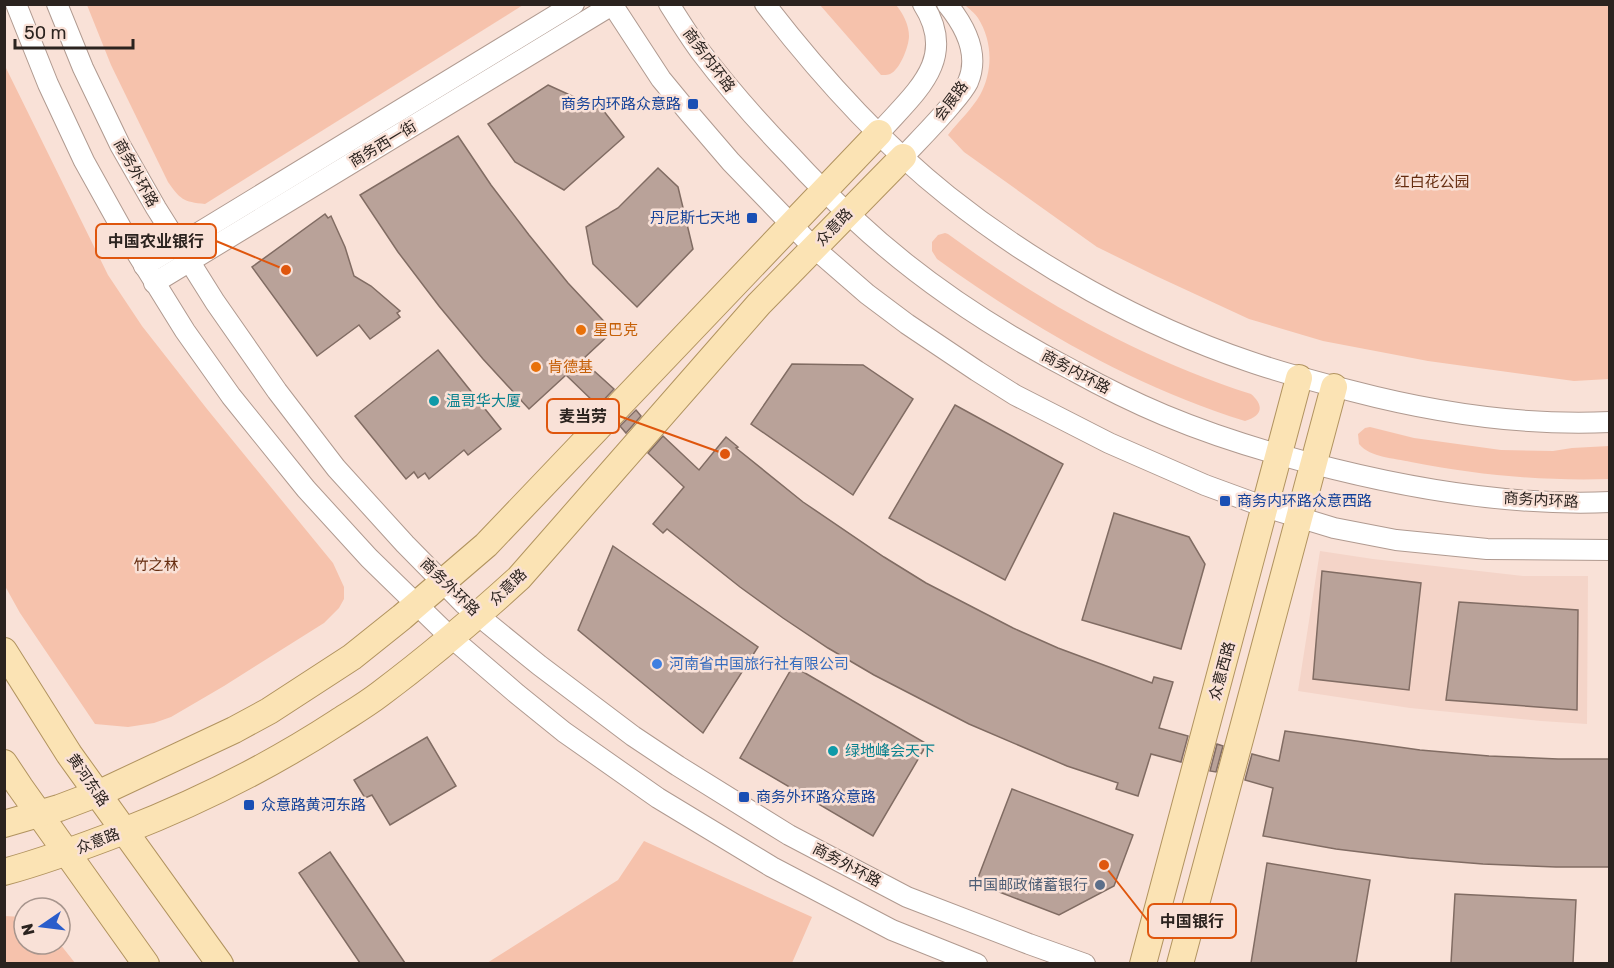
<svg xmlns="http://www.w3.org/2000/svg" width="1614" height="968" viewBox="0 0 1614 968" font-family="Rubik,'Noto Sans SC',sans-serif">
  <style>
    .built { fill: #f4d4c8 }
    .green { fill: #f6c2ac }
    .building { fill: #b9a299; stroke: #816c63; stroke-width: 1.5 }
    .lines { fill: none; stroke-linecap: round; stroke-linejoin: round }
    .minor-casing { stroke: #b09a90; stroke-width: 22 }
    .major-casing { stroke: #b1935f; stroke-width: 28 }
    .minor { stroke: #fff; stroke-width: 20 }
    .major { stroke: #fbe3b4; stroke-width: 26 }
    .transit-dot { fill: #1a4fb4; stroke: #f9e1d7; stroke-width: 2 }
    .food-dot { fill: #e8710a; stroke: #f9e1d7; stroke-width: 2 }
    .culture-dot { fill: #0f9aa8; stroke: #f9e1d7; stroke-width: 2 }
    .shop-dot { fill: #3f7fe0; stroke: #f9e1d7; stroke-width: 2 }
    .service-dot { fill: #5c6f8a; stroke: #f9e1d7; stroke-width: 2 }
    .labels { text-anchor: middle; stroke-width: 5; stroke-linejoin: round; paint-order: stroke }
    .street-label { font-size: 15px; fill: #2b231f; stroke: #f9e1d7 }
    .transit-label { font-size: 15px; fill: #164399; stroke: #f9e1d7; text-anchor: start }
    .park-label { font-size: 15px; fill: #662d10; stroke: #f9e1d7 }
    .food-label { font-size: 15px; fill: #c56008; stroke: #f9e1d7; text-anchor: start }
    .culture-label { font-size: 15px; fill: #0d838f; stroke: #f9e1d7; text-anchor: start }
    .shop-label { font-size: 15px; fill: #366cbe; stroke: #f9e1d7; text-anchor: start }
    .service-label { font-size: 15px; fill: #4e5e75; stroke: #f9e1d7; text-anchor: end }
    .leader { fill: none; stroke: #df560d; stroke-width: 2 }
    .callout-dot { fill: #df560d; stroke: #f9e1d7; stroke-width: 2 }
    .callout { fill: #f9e1d7; stroke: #df560d; stroke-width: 2 }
    .callout-label { font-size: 16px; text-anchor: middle; font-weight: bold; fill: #2b231f }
  </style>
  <rect width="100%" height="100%" fill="#f9e1d7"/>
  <polygon class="built" points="1320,551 1373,559 1523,576 1588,576 1587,724 1541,721 1410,708 1298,691"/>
  <g class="green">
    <path d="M87 5H523L205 204C183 202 180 199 168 182L111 65Z"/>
    <path d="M820 5H896C903 13 909 25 909 36 909 46 900 70 890 74 889 75 883 75 881 75Z"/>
    <path d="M965 5H1609V379L1574 381 1428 361 1323 341 1249 319 1156 276 1097 247 964 152 948 135C958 122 972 109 980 95 993 71 993 42 978 18 975 13 969 9 965 5Z"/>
    <polygon points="5,66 108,275 142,326 207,409 333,563 344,587 344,599 339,608 324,623 224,686 171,717 154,723 128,727 95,724 20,613 5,586"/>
    <path d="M945 233 948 234C1040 302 1142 359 1251 394 1264 405 1263 416 1245 421 1134 386 1031 327 937 259L932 251V242L938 235Z"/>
    <path d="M1370 427 1414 438 1501 450 1553 451 1572 448 1609 446V479C1541 481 1477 475 1411 462 1394 458 1371 458 1359 444L1358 434 1365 428Z"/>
    <polygon points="644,841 812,917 792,963 487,963 618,880"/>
    <polygon points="4,916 24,917 24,944 60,944 75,963 5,963"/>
  </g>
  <g class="building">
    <polygon points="548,85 603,110 624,137 564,190 515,162 488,124"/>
    <polygon points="458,136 491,185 529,235 568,283 613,331 582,360 614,389 598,406 566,375 529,409 483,359 439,306 398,252 360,195"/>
    <polygon points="658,168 678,187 693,249 637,307 593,264 586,227 618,208"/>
    <polygon points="325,214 328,218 331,216 345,247 354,276 371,286 400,311 397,313 400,317 370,339 359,325 317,356 252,267"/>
    <polygon points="438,350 501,429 468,455 464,450 429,479 425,473 418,478 414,472 406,479 355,416"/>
    <polygon points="792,364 863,365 913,399 853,495 751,424"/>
    <polygon points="955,405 1063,464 1005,580 889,518"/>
    <polygon points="636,410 641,416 626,433 620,426"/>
    <polygon points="663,436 699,470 726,437 738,447 736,448 803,502 884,557 926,583 1013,628 1058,648 1152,683 1154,677 1173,682 1159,728 1188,736 1181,762 1151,754 1138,796 1116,789 1118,783 1067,766 969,724 874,675 828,648 783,618 740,587 667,529 663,533 653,524 684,487 648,453"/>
    <polygon points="1114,513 1189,537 1205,564 1181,649 1082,620"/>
    <polygon points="613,546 758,647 703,733 578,630"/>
    <polygon points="1322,571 1421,583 1409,690 1313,679"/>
    <polygon points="1459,602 1578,610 1577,710 1446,700"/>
    <polygon points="793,666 927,744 873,836 740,758"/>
    <polygon points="1285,731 1420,750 1489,756 1558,759 1610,759 1610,867 1556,867 1483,864 1409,858 1336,849 1263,836 1273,788 1245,780 1252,754 1279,761"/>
    <polygon points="427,737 456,786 390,825 372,795 365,798 354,780"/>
    <polygon points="1217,744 1223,746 1216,772 1210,771"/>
    <polygon points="1012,789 1133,835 1114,886 1059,915 976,883"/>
    <polygon points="330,852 405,963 360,963 299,873"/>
    <polygon points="1267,863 1370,880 1356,963 1251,963"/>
    <polygon points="1455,894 1576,900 1573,963 1451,963"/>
  </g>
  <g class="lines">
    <defs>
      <g id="minor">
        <polyline points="16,4 48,84 84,161 123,231 185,331 231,396 306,489 369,558 446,633 517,694 564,732 658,798 772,867 892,930 977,964"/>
        <polyline points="57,4 83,68 120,145 156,208 215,302 277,391 336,468 405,544 464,604 539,665 633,736 678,766 789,835 907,897 1029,944 1085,964"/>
        <polyline points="612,4 661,79 689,113 731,162 814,248 867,294 907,324 977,371 1015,395 1109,443 1205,485 1265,507 1334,528 1396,540 1487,549 1610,550"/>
        <path d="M669 4C679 20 689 36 700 51 728 88 759 123 791 156 811 178 832 199 854 219 919 280 995 330 1074 371 1103 387 1133 402 1164 415 1219 438 1276 455 1334 469 1423 491 1517 506 1610 502"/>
        <path d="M765 4C819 74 879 141 948 196 1036 266 1142 325 1248 361 1282 373 1317 382 1352 391 1436 413 1523 426 1610 422"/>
        <path d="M879 133C914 93 959 60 923 4"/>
        <path d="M903 157C919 140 936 123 951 105 957 98 964 90 968 82 980 54 965 26 947 4"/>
        <polyline points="144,266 574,4"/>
        <polyline points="154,283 612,5"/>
      </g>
      <g id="major">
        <polyline points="4,651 69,754 220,964"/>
        <polyline points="4,763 20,787 146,964"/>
        <polyline points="4,824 59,808 104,791 234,730 269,711 352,657 402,617 486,545 879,133"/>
        <path d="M4 872C45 861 85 846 124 831 201 801 269 767 338 722 352 713 367 704 380 694 428 658 474 619 519 578L759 304 903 157"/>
        <polyline points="1143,964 1299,378"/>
        <polyline points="1180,964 1334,387"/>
      </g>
    </defs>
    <use href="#minor" class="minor-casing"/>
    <use href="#major" class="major-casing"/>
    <use href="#minor" class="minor"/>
    <use href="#major" class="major"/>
  </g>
  <g class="transit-dot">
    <rect x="687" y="98" width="12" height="12" rx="3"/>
    <rect x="746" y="212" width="12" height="12" rx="3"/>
    <rect x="1219" y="495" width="12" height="12" rx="3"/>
    <rect x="738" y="791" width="12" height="12" rx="3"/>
    <rect x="243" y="799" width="12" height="12" rx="3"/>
  </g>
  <g class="food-dot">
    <circle cx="581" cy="330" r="6"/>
    <circle cx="536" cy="367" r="6"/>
  </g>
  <g class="culture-dot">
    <circle cx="434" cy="401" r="6"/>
    <circle cx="833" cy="751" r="6"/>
  </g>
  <circle class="shop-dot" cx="657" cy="664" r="6"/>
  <circle class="service-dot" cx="1100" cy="885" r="6"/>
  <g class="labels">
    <g class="street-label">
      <text transform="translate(709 60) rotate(53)" y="5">商务内环路</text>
      <text transform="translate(951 101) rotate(-53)" y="5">会展路</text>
      <text transform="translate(383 144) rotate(-31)" y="5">商务西一街</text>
      <text transform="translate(136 173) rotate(61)" y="5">商务外环路</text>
      <text transform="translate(834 227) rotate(-46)" y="5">众意路</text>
      <text transform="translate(1076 372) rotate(28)" y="5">商务内环路</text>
      <text transform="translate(1541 500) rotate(3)" y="5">商务内环路</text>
      <text transform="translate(450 587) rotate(44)" y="5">商务外环路</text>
      <text transform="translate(508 587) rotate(-44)" y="5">众意路</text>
      <text transform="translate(1222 671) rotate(-75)" y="5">众意西路</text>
      <text transform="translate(88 780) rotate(55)" y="5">黄河东路</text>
      <text transform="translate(98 841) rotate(-21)" y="5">众意路</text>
      <text transform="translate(847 865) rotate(28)" y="5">商务外环路</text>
    </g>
    <g class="transit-label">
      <text x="681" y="109" text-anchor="end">商务内环路众意路</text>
      <text x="740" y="223" text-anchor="end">丹尼斯七天地</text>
      <text x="1237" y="506">商务内环路众意西路</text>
      <text x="756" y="802">商务外环路众意路</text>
      <text x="261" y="810">众意路黄河东路</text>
    </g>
    <g class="park-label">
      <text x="1432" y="187">红白花公园</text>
      <text x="156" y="570">竹之林</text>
    </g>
    <g class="food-label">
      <text x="593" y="335">星巴克</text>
      <text x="548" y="372">肯德基</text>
    </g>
    <g class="culture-label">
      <text x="446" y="406">温哥华大厦</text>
      <text x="845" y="756">绿地峰会天下</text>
    </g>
    <g class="shop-label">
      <text x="669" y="669">河南省中国旅行社有限公司</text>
    </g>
    <g class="service-label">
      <text x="1088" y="890">中国邮政储蓄银行</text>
    </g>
  </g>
  <path class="leader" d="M286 270L216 241M725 454L619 416M1104 865L1148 921"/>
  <g class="callout-dot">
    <circle cx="286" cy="270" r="6"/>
    <circle cx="725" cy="454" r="6"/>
    <circle cx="1104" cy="865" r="6"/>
  </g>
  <g class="callout">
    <rect x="96" y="224" width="120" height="34" rx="6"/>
    <rect x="547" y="399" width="72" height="34" rx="6"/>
    <rect x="1148" y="904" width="88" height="34" rx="6"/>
  </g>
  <g class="callout-label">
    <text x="156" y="247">中国农业银行</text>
    <text x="583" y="422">麦当劳</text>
    <text x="1192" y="927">中国银行</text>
  </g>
  <rect width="1614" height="968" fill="none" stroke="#2b231f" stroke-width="12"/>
  <g transform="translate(42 926) rotate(256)"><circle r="28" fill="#f9e1d7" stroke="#a7958d" stroke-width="1.5"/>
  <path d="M0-4.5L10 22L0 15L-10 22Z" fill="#2a5dcb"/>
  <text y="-9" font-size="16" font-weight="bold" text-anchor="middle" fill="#2b231f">N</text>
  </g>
  <path d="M15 39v9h118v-9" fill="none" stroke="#2b231f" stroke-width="3"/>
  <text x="24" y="39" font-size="18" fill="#2b231f" stroke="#f9e1d7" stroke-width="4.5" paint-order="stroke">50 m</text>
</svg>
